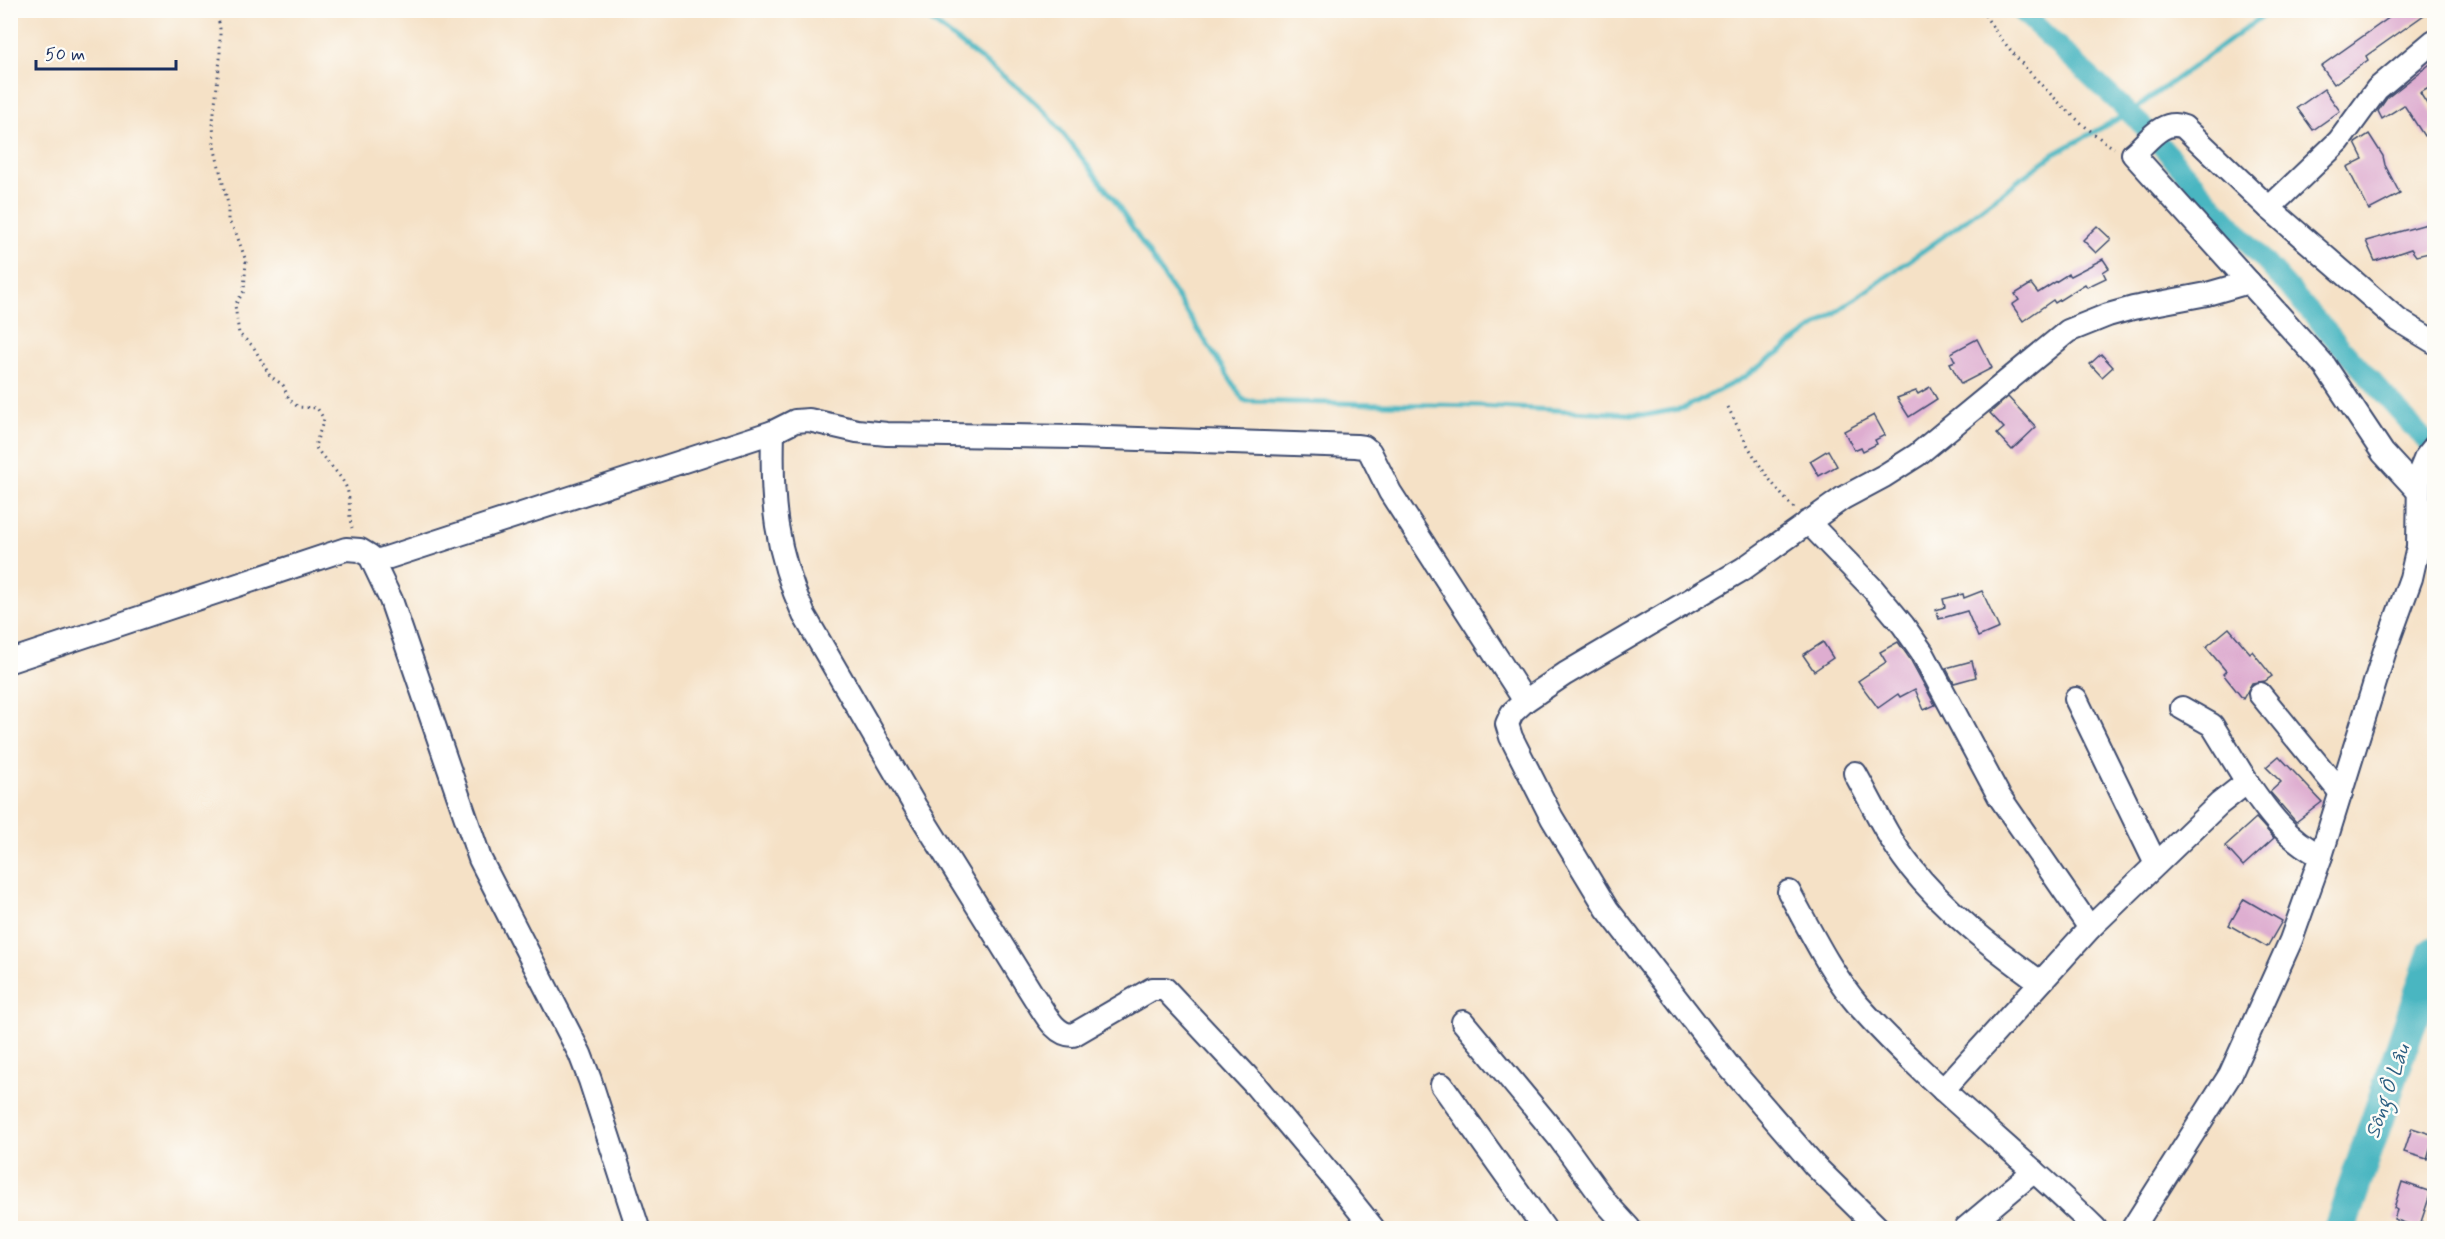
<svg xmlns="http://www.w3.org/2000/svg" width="2445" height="1239" viewBox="0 0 2445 1239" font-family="Mynerve,sans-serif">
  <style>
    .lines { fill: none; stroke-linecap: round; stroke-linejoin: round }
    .stream { stroke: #48b6c1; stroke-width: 5 }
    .canal { stroke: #48b6c1; stroke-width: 20 }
    .river { stroke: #48b6c1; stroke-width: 33 }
    .building { fill: #deadd0 }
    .minor-casing { stroke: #3c4a6e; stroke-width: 26 }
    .path { stroke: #3c4a6e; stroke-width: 3; stroke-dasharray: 1.5 4.5; stroke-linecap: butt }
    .minor { stroke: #fff; stroke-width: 22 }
    .labels { text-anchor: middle; stroke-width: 5; stroke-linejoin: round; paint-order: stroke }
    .water-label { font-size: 21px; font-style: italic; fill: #2b5e81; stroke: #fdfcf7 }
  </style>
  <rect width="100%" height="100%" fill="#fdfcf7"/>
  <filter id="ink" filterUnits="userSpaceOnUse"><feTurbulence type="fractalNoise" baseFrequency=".0167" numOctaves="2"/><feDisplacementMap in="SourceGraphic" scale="12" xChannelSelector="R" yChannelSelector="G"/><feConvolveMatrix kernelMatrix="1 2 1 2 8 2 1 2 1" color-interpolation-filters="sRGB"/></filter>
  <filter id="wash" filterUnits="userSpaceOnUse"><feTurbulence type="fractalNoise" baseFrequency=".008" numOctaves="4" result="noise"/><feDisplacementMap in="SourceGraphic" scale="24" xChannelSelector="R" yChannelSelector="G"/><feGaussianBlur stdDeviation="1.35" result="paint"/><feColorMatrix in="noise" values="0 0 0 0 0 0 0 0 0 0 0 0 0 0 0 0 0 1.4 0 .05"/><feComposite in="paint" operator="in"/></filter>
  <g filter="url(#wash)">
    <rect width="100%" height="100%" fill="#f5e1c6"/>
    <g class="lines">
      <polyline class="stream" points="917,10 1025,93 1050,117 1113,198 1244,401 1478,406 1647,415 1684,408 1743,378 1944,236 2054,154 2132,111 2271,10"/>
      <polyline class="canal" points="2020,10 2143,126 2434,450"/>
      <polyline class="river" points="2340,1228 2434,953"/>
    </g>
    <g id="blocks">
      <g class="building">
        <polygon points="2400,10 2431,10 2366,56 2368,60 2334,84 2321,66"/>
        <polygon points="2434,61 2434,85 2420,93 2434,115 2434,129 2424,136 2404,105 2382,119 2378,111 2387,98"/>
        <polygon points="2324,89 2340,111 2313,130 2297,108"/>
        <polygon points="2369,134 2383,156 2385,165 2400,194 2369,210 2347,167 2363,159 2355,143"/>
        <polygon points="2434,222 2434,252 2416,256 2411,249 2375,261 2366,241"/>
        <polygon points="2097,226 2111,239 2096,253 2083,240"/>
        <polygon points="2103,259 2109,268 2103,272 2106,278 2087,287 2085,284 2055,303 2053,300 2023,321 2012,305 2019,300 2015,294 2031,284 2038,293 2068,274 2070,276"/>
        <polygon points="1977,339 1992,368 1961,384 1950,363 1955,361 1951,353"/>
        <polygon points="2101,354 2113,367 2102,377 2090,364"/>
        <polygon points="1930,387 1937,399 1909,417 1897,398 1916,391 1918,394"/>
        <polygon points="2008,397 2036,427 2012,450 1997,434 2004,428 1990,413"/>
        <polygon points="1874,415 1885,435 1875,440 1877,444 1863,451 1861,447 1854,450 1844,431"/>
        <polygon points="1828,450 1837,466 1819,476 1810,461"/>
        <polygon points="1982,591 1999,628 1978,637 1967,611 1939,619 1936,610 1945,607 1943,599 1963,594 1964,598"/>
        <polygon points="2229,628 2250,653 2252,651 2272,676 2265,681 2252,683 2243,699 2223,674 2226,671 2206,647"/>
        <polygon points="1823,642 1833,658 1814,671 1803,655"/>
        <polygon points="1898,642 1910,659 1935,705 1924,710 1915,689 1900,697 1898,694 1878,708 1858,681 1886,662 1880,652"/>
        <polygon points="1972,661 1976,677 1954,683 1946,668"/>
        <polygon points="2279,756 2322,802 2296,822 2270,792 2281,782 2266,767"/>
        <polygon points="2256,818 2274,838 2243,866 2225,846"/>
        <polygon points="2244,899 2282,921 2267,947 2229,925"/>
        <polygon points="2412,1128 2434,1135 2427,1159 2404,1152"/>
        <polygon points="2402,1182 2431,1192 2419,1228 2394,1219 2397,1210 2394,1208"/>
      </g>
    </g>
  </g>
  <g filter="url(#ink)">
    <use href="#blocks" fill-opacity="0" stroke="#3c4a6e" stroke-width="1.5"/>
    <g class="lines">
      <defs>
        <g id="minor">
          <polyline points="2269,208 2339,141 2377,89 2434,41"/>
          <path d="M773 432C771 501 775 550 804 615L915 806 1034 997C1044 1011 1054 1035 1073 1035L1152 989H1165L1255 1085 1329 1173 1373 1228"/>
          <path d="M2418 491 2383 453 2325 366 2133 154C2148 142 2162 118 2184 127L2269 208 2398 320 2434 342"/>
          <polyline points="1808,522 1873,589 1903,625 1922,652 1999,796 2090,928"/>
          <polyline points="374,562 773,432 795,421 809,420 857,431 887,434 1076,437 1356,446 1364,447 1370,452 1390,492 1525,701"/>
          <polyline points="10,661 346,549 360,550 370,556 391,600 480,859 580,1054 590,1080 638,1228"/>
          <polyline points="2260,694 2341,793"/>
          <polyline points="2076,699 2156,864"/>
          <polyline points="2182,708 2212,725 2247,782"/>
          <path d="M1855 773C1872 803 1887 837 1909 865 1945 911 1993 948 2040 982"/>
          <path d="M1789 892C1810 930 1830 972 1858 1005 1930 1086 2018 1152 2095 1228"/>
          <polyline points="1463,1022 1560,1139 1607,1204 1629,1228"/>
          <polyline points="1442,1085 1544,1228"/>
          <path d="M1943 1090 2090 928 2219 804 2247 782C2268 813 2287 839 2321 856"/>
          <polyline points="1878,1228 1815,1166 1731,1069 1607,909 1552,818 1511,737 1507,724 1512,713 1525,701 1565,674 1743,569 1843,498 1884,476 1917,455 2068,331 2108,315 2133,308 2207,294 2249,282"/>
          <polyline points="1966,1228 2034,1171"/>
          <polyline points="2133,1228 2230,1075 2291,940 2321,856 2386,647 2411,578 2418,547 2419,474 2426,457 2434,447"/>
        </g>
      </defs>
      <use href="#minor" class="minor-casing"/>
      <g class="path">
        <path d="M217 10 220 29V59L213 121 214 146 228 204V220L236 233 246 261 244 291 235 305 239 334 253 346 270 376 283 385 289 399 298 407 317 408 324 419 315 446C324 461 341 473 347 489 351 501 348 516 352 528"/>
        <path d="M1982 10C2003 49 2076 125 2114 148"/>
        <path d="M1728 407C1745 443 1765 479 1794 508"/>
      </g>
      <use href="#minor" class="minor"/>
    </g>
  </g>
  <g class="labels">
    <g class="water-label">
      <text transform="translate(2387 1091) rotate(-71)" y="7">Sông Ô Lâu</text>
    </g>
  </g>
  <rect width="2445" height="1239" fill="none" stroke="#fdfcf7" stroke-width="36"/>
  <path d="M36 60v9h140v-9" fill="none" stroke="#1b2f5e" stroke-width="3"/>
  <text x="45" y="60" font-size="18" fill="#1b2f5e" stroke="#fdfcf7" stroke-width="4.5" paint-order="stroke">50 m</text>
</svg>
